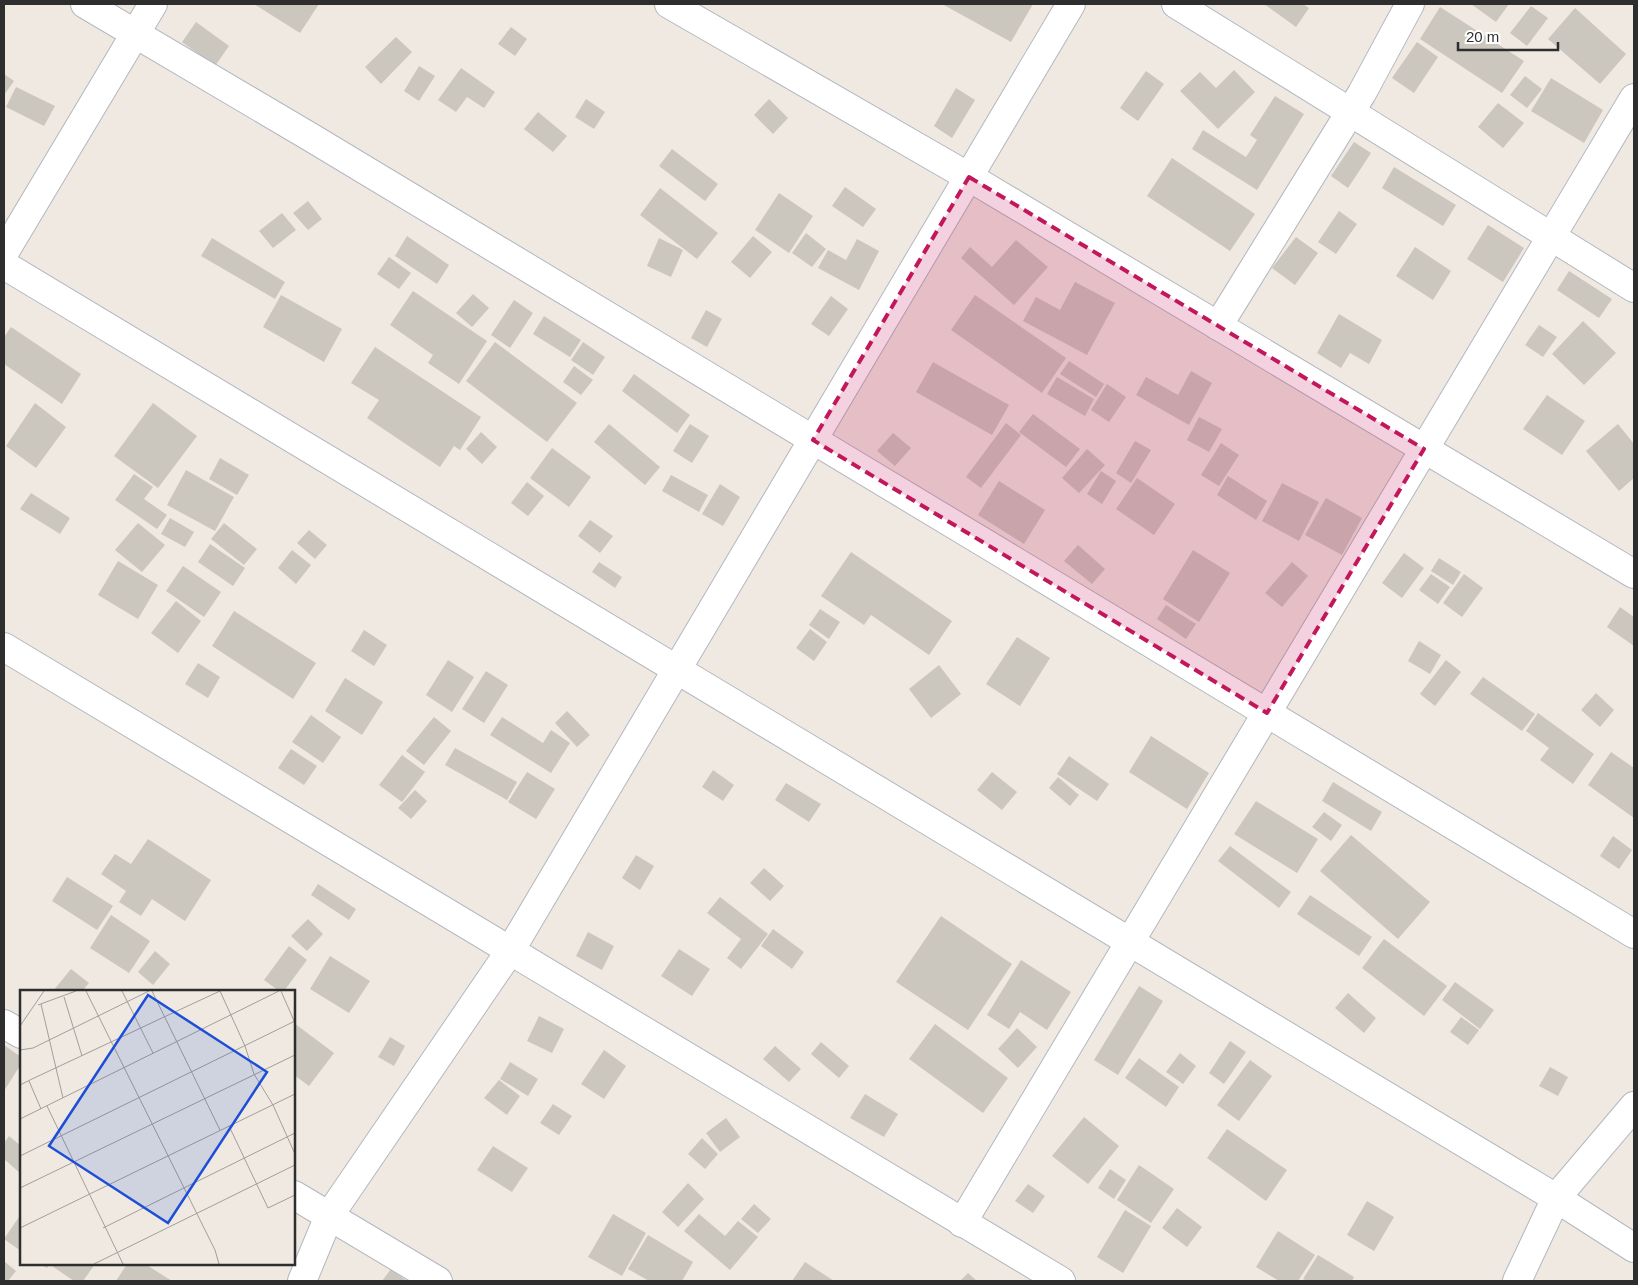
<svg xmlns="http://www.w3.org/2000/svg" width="1638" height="1285" viewBox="0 0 1638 1285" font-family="Arial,sans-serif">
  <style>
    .building { fill: #cbc7bf }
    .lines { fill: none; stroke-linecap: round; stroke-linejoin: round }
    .street-casing { stroke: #b4b7c1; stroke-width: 30 }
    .secondary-casing { stroke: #b4b7c1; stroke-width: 30 }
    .street { stroke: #fff; stroke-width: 28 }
    .secondary { stroke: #fff; stroke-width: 28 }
    .marked { fill: #c2185b; fill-opacity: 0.2; stroke: #c2185b; stroke-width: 4; stroke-dasharray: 10 6; stroke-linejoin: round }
    .inset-road { fill: none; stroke: #a29e99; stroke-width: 1 }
    .view { fill: #1d4ed8; fill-opacity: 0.15; stroke: #1d4ed8; stroke-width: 2.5 }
    .inset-edge { fill: none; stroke: #2e2e2e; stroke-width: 2.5 }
  </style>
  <rect width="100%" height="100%" fill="#efe9e1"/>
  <g class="building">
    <polygon points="254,4 319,4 300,33"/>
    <polygon points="942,4 1033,4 1011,42"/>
    <polygon points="1264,4 1303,4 1309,8 1296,27"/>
    <polygon points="1471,4 1509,4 1496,22"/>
    <polygon points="1531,6 1548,18 1527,46 1510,33"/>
    <polygon points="1440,7 1524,61 1502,93 1420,39"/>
    <polygon points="1575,8 1626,54 1600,84 1548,39"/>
    <polygon points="196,22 229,46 215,66 182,42"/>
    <polygon points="511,27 527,39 515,56 498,44"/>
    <polygon points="396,37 412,52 381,84 365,67"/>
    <polygon points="1417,42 1438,57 1414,93 1392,78"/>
    <polygon points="419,66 435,76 419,101 404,91"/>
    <polygon points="461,68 495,92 484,108 467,97 456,112 438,100"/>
    <polygon points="1234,70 1255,92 1218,129 1180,91 1200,72 1216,88"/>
    <polygon points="1146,71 1164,84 1138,121 1120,108"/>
    <polygon points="4,74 14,81 4,95"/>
    <polygon points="1525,76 1542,89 1527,108 1510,95"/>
    <polygon points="1551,78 1603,110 1584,143 1531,111"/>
    <polygon points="16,87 55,106 44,126 6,107"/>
    <polygon points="956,88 975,100 952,138 934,126"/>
    <polygon points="1275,96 1304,114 1257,190 1192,149 1203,130 1246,157 1257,140 1250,135"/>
    <polygon points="586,99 605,112 594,129 575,117"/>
    <polygon points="769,99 788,118 773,134 754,115"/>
    <polygon points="1498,103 1524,123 1503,148 1478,127"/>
    <polygon points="538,112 567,136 553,152 524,129"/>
    <polygon points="1354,142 1371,153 1348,188 1331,176"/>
    <polygon points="672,149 718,184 705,201 659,166"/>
    <polygon points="1172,158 1255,214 1230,251 1147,196"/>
    <polygon points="1394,167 1456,205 1443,226 1382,188"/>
    <polygon points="845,187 876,209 863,227 832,206"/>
    <polygon points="660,188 718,233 697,259 640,215"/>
    <polygon points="779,193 813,216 789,253 755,230"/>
    <polygon points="308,201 322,219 308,230 293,213"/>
    <polygon points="1339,211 1357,224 1336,254 1318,242"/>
    <polygon points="282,213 296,230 273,248 259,231"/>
    <polygon points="1488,225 1524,248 1503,282 1467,259"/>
    <polygon points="806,233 826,249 812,267 792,253"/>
    <polygon points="407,236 449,265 437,284 395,256"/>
    <polygon points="753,236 772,252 750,278 731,262"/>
    <polygon points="1296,237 1318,253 1295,285 1272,268"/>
    <polygon points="212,238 285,282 275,299 201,256"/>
    <polygon points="659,238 683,250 671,277 647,266"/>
    <polygon points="857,239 879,251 859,290 818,268 828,250 846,260"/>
    <polygon points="1016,240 1048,267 1014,305 961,258 970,247 992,267"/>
    <polygon points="1415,247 1451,271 1433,300 1396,276"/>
    <polygon points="389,257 411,273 399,289 377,274"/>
    <polygon points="1569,271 1612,299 1599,318 1557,290"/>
    <polygon points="1075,282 1115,303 1087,355 1023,321 1036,297 1060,310"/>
    <polygon points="413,291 487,341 459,384 428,363 433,355 390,325"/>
    <polygon points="473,294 489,308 472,327 456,313"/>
    <polygon points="281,295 342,329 324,362 263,327"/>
    <polygon points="975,295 1066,358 1042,393 951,330"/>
    <polygon points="831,296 848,309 829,336 811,324"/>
    <polygon points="514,300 533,313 510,348 491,335"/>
    <polygon points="706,310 722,319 707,347 691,338"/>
    <polygon points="1339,314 1382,340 1369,364 1350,353 1341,368 1317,353"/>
    <polygon points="544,316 581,340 570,357 533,334"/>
    <polygon points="1583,321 1616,353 1584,385 1552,354"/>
    <polygon points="1539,325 1557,337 1543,357 1525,345"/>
    <polygon points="11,327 81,374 62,404 4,364 4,337"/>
    <polygon points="495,342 577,403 547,442 466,381"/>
    <polygon points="583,342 605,357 593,375 571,360"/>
    <polygon points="375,347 481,417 460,450 454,446 440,467 367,418 379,400 351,383"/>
    <polygon points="1069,361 1104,384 1096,397 1060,374"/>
    <polygon points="933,362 1009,405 992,435 916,392"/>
    <polygon points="574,366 593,380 581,395 563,382"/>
    <polygon points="1191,371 1212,383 1189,425 1136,395 1146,377 1178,395"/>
    <polygon points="634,374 690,415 677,433 622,391"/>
    <polygon points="1057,377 1094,399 1085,416 1047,394"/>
    <polygon points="1107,384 1126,397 1109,422 1091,410"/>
    <polygon points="1547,395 1585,421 1562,455 1523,429"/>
    <polygon points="35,403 66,427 36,468 6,446"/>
    <polygon points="153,403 197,436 158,488 114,456"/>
    <polygon points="1033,414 1080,449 1066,467 1019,432"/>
    <polygon points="1199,417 1222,429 1209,452 1187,440"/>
    <polygon points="1006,423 1021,435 981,488 966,477"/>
    <polygon points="609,424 660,467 645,485 594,442"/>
    <polygon points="690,424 709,436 692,463 673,451"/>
    <polygon points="1618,424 1634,444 1634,478 1619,491 1586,451"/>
    <polygon points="481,432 497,447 482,464 466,449"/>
    <polygon points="893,433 911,448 895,466 877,451"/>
    <polygon points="1135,441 1151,450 1131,483 1116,473"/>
    <polygon points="1221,443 1239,455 1219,486 1201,475"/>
    <polygon points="552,448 591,477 569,507 530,478"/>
    <polygon points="1087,449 1105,465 1079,493 1062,478"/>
    <polygon points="220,458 249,475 237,495 209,479"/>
    <polygon points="186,470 234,497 215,531 167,505"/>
    <polygon points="1101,471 1116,481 1102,504 1087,494"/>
    <polygon points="134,474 153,487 144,499 167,515 157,529 115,500"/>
    <polygon points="671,475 708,495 699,512 662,491"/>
    <polygon points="1228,476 1267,501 1256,520 1217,495"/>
    <polygon points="1137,478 1175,504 1154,535 1116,509"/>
    <polygon points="999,481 1045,510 1024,544 978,515"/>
    <polygon points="527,482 544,496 528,516 511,503"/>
    <polygon points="1282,483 1319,502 1299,541 1262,521"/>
    <polygon points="720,484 740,497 723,526 702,514"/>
    <polygon points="31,493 70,518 60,534 20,509"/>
    <polygon points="1326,498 1362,518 1342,555 1305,535"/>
    <polygon points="170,518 194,532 185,547 161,534"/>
    <polygon points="590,520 613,536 600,553 578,536"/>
    <polygon points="138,523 165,545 142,572 115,550"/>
    <polygon points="224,523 257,549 244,565 211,539"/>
    <polygon points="309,530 327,545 315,559 297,543"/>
    <polygon points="210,544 245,568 233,586 198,562"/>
    <polygon points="1078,545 1105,569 1092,584 1064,561"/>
    <polygon points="292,550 311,565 296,584 278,568"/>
    <polygon points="1193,550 1230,573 1199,622 1163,599"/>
    <polygon points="851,552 952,621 929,655 871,615 864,625 821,596"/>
    <polygon points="1404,553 1424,568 1402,598 1382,583"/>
    <polygon points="1439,558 1461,572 1453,585 1431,571"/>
    <polygon points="118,561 158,585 138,619 98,595"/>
    <polygon points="599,562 622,577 615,588 592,572"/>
    <polygon points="1292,562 1308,576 1282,607 1265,593"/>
    <polygon points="183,566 221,592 204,617 166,591"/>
    <polygon points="1431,574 1450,587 1438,604 1419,590"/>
    <polygon points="1464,574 1483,588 1462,617 1443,603"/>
    <polygon points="176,601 201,621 178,653 151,633"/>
    <polygon points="1166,605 1196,624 1186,639 1157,619"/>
    <polygon points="1620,607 1634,617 1634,646 1607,627"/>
    <polygon points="820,609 840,622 829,639 809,625"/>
    <polygon points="234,611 316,663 293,699 212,646"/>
    <polygon points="810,629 827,642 814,661 796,648"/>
    <polygon points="364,630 387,645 374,666 351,651"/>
    <polygon points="1017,637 1050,658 1020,706 986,684"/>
    <polygon points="1419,641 1441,655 1430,674 1408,661"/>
    <polygon points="448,660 474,677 452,712 426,695"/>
    <polygon points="1446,660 1461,672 1435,706 1420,694"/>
    <polygon points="198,663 220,677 208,698 185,684"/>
    <polygon points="939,665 961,694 931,718 909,689"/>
    <polygon points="486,671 508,685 484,723 462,709"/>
    <polygon points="1483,677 1535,714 1522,731 1470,694"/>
    <polygon points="345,678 383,702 362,735 325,711"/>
    <polygon points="1596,693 1614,710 1600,727 1581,710"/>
    <polygon points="567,711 590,735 577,747 555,723"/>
    <polygon points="1538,713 1594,754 1573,784 1540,760 1549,748 1526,731"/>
    <polygon points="311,715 341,737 323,763 292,742"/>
    <polygon points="434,717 451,731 424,765 406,751"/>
    <polygon points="502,717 543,743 551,730 570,743 551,773 490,735"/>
    <polygon points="1151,736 1209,773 1187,809 1129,772"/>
    <polygon points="455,748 517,782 507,800 445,765"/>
    <polygon points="291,749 317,766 304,785 278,768"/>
    <polygon points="1611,752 1634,768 1634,818 1588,785"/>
    <polygon points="402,755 425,772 402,802 379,785"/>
    <polygon points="1069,756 1109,784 1097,801 1057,774"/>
    <polygon points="713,770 734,785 723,801 702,787"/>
    <polygon points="527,772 555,789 536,819 508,802"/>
    <polygon points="992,772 1017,792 1002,810 977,790"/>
    <polygon points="1058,777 1079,795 1070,806 1049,788"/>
    <polygon points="1333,782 1382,812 1371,831 1322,801"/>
    <polygon points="786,783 821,804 809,822 775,800"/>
    <polygon points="415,790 427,801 411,819 398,808"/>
    <polygon points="1256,801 1318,839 1297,873 1234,834"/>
    <polygon points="1324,812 1342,825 1331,841 1312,827"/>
    <polygon points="1351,835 1430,902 1398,939 1320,871"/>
    <polygon points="1613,836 1632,850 1619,869 1600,856"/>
    <polygon points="148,839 211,880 185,921 152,899 141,916 119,902 126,891 101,874 115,854 131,864"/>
    <polygon points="1230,846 1291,892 1279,908 1218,861"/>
    <polygon points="636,855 654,866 640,890 622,878"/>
    <polygon points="764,868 784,886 770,901 750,883"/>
    <polygon points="67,877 113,906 97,930 52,901"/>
    <polygon points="318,884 356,909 349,920 311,895"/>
    <polygon points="1310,895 1372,937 1359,956 1297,914"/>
    <polygon points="720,897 768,934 741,969 727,958 741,939 707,913"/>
    <polygon points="111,915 150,941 129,973 90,948"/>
    <polygon points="941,916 1012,964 968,1030 896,982"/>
    <polygon points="308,919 323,934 307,951 291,936"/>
    <polygon points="773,929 804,952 792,969 761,946"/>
    <polygon points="588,932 614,946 602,970 576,956"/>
    <polygon points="1384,939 1447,986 1424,1016 1362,968"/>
    <polygon points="289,946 307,960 284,991 279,991 264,980"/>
    <polygon points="679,949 710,969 692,996 661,976"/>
    <polygon points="155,951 170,964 153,985 138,972"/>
    <polygon points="330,956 370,981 349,1013 310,989"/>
    <polygon points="1021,960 1071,992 1047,1030 1020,1012 1009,1029 987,1015"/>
    <polygon points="71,969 89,983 82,991 53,991"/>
    <polygon points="1455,982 1494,1010 1480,1029 1442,1000"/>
    <polygon points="1139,986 1163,1001 1118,1075 1094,1060"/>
    <polygon points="1348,993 1376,1018 1364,1033 1335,1008"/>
    <polygon points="539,1016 564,1029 552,1053 527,1041"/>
    <polygon points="1461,1017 1479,1030 1468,1045 1450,1032"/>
    <polygon points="294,1023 334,1053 309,1086 294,1075"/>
    <polygon points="935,1024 1008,1078 983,1113 909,1059"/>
    <polygon points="1017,1028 1037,1047 1018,1068 998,1049"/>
    <polygon points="390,1037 405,1046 394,1066 378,1057"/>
    <polygon points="1230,1041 1246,1052 1224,1084 1209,1073"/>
    <polygon points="821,1042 849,1066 839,1078 811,1054"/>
    <polygon points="4,1045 21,1057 21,1064 4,1091"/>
    <polygon points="775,1046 801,1069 789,1082 763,1059"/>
    <polygon points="604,1050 626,1066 604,1099 581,1084"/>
    <polygon points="1180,1053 1196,1066 1183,1084 1166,1072"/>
    <polygon points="1139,1058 1179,1087 1166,1107 1125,1078"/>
    <polygon points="1250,1060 1272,1076 1239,1121 1217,1105"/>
    <polygon points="510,1062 538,1079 528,1096 500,1079"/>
    <polygon points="1550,1067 1568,1077 1558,1096 1539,1086"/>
    <polygon points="499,1080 520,1096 507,1115 484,1098"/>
    <polygon points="865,1094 898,1114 884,1137 850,1118"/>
    <polygon points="553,1104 572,1116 559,1135 540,1123"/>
    <polygon points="1084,1117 1119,1146 1088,1184 1052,1156"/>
    <polygon points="726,1118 740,1137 720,1152 706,1133"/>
    <polygon points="1227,1129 1287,1170 1266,1201 1207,1158"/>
    <polygon points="9,1136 21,1146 21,1174 4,1159 4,1143"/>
    <polygon points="702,1138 718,1154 705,1169 688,1154"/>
    <polygon points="493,1146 528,1168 512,1192 477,1170"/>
    <polygon points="1139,1165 1174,1189 1151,1223 1117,1200"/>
    <polygon points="1110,1169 1126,1180 1114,1199 1098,1188"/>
    <polygon points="688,1183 704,1199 678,1227 662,1212"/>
    <polygon points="1028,1184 1045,1196 1033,1213 1015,1201"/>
    <polygon points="1367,1201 1394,1217 1374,1251 1347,1235"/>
    <polygon points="754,1204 771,1219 758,1233 741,1219"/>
    <polygon points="1177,1208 1202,1227 1187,1247 1162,1228"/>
    <polygon points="1125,1210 1151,1226 1123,1273 1097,1257"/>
    <polygon points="21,1214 21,1251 4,1239"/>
    <polygon points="613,1214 646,1233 622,1276 588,1257"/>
    <polygon points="699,1214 725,1236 738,1221 758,1237 730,1270 684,1231"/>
    <polygon points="1278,1231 1315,1255 1298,1281 1279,1281 1256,1267"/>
    <polygon points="648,1235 693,1262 682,1281 649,1281 628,1269"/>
    <polygon points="1318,1255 1354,1277 1352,1281 1307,1281 1303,1279"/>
    <polygon points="4,1261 16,1271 8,1281 4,1281"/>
    <polygon points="805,1262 834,1281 792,1281"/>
    <polygon points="40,1264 95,1264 83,1281 74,1281 49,1264 47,1268"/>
    <polygon points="127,1264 145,1264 172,1281 116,1281"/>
    <polygon points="391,1269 407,1281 382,1281"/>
    <polygon points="968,1273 977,1281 960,1281"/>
  </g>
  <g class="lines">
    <defs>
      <g id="street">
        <polyline points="85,4 312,138 1634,934"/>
        <polyline points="669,4 969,177 1634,574"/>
        <polyline points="1176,4 1634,288"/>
        <polyline points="4,253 153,4"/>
        <polyline points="1218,326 1362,93 1410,4"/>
        <polyline points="4,647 1061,1281"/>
        <polyline points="4,1024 21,1034"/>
        <polyline points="294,1195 438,1281"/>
        <polyline points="962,1223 1634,98"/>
        <polyline points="302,1281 329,1216 510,951 1071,4"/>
        <polyline points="1517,1281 1556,1198 1634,1106"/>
      </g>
      <polyline id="secondary" points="4,265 1556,1198 1634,1248"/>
    </defs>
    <use href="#street" class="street-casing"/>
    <use href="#secondary" class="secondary-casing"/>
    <use href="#street" class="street"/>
    <use href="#secondary" class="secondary"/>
  </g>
  <path class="marked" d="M969 177 1424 449 1267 713 813 440Z"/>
  <g transform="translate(20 990)">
    <rect width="275" height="275" fill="#efe9e1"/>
    <path class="inset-road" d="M66 1 195 260 199 274M102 1 133 63M132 1 200 140M261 1 275 33M44 7 62 66M21 14 43 108M18 15 56 1M0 36 24 1M0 60 13 58 129 1M9 91 21 119M0 95 12 89 91 52 144 27 200 1 225 56 234 84 253 115 275 164M27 116 103 274M0 129 259 1M209 136 248 218 275 205M0 166 275 31M0 198 275 65M0 238 275 104M83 238 275 143M74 274 275 175"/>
    <path class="view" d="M128 5 247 82 148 233 29 156Z"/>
    <rect width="275" height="275" class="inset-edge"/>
  </g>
  <rect width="1638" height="1285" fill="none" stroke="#2e2e2e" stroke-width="10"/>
  <path d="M1458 42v8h100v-8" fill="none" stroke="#2e2e2e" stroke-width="2.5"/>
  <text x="1466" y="42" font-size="15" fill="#2e2e2e" stroke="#ffffff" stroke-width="4" paint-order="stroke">20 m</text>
</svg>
